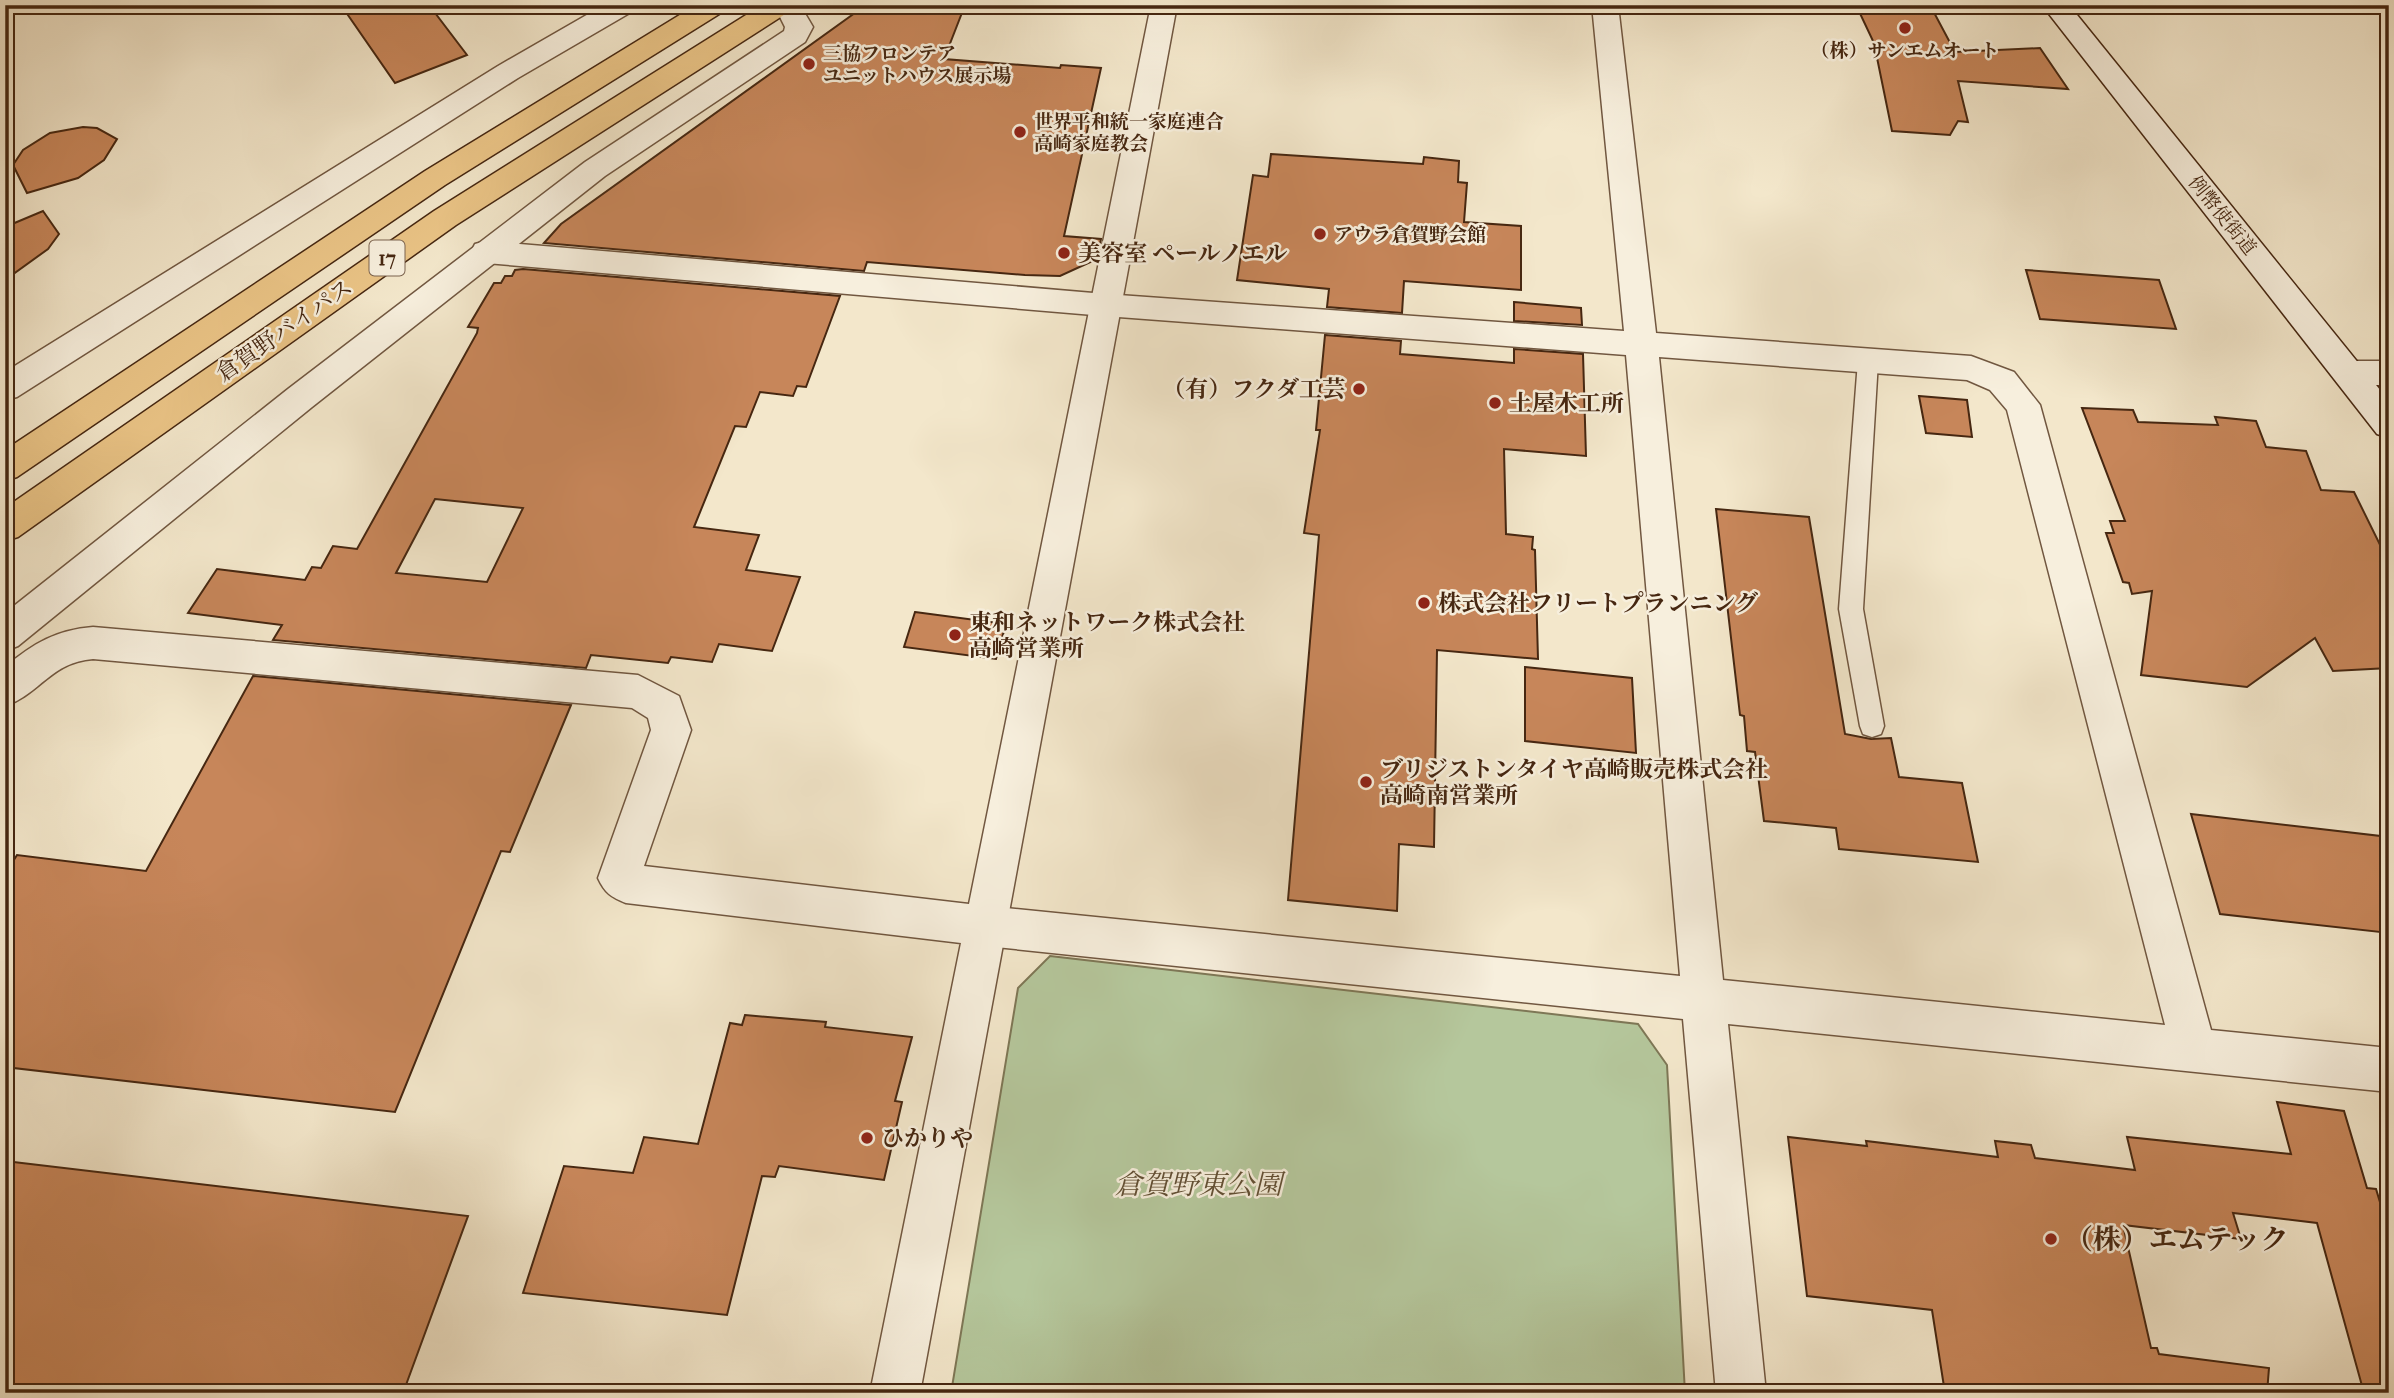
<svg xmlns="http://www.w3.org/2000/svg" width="2394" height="1398" viewBox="0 0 2394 1398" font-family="'IM FELL French Canon','Noto Serif JP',serif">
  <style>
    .green { fill: #b5c79c; stroke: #7e7756; stroke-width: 2 }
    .building { fill: #c7865a; stroke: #462711; stroke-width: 2; fill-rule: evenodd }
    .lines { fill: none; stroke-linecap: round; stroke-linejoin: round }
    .service-casing { stroke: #715740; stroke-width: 3 }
    .minor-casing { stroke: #715740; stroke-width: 3 }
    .tertiary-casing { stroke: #715740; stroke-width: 3 }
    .secondary-casing { stroke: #462711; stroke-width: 3 }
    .trunk-casing { stroke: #462711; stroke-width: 3 }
    .service { fill: #f7efdd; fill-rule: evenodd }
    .minor { fill: #f7efdd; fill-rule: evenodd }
    .tertiary { fill: #f7efdd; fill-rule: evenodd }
    .secondary { fill: #f7efdd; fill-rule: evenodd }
    .trunk { fill: #eac486; fill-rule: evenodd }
    .poi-dot { fill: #8f2418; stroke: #f7efdd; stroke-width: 2.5 }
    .labels { text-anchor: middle; stroke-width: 5; stroke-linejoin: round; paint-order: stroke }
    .far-poi-label { font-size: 19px; font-weight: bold; fill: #462711; stroke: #f7efdd; text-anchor: start }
    .far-street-label { font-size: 19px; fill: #462711; stroke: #f7efdd }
    .shield { fill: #f7efdd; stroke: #7b634e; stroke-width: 2 }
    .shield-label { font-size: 21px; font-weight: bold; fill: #462711 }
    .poi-label { font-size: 23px; font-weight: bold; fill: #462711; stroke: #f7efdd; text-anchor: start }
    .street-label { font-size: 23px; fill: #462711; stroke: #f7efdd }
    .near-park-label { font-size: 28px; font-style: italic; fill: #624f34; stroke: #f7efdd }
    .near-poi-label { font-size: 28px; font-weight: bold; fill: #462711; stroke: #f7efdd; text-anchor: start }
  </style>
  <rect width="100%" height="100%" fill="#f3e7cb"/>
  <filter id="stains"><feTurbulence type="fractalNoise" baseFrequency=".00286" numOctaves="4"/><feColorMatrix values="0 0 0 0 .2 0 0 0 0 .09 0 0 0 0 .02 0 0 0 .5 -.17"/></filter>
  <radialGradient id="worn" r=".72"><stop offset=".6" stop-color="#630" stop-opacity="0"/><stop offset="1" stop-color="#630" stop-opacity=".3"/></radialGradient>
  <polygon class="green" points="1050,956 1638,1024 1667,1065 1685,1393 951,1393 1018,988"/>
  <g class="building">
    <polygon points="341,5 429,5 467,55 395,83"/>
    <polygon points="866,5 965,5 944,59 1060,68 1061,65 1101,68 1064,236 1101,239 1097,259 1060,276 1025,275 867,262 864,271 544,243 561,224"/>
    <polygon points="1856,5 1930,5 1955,52 2040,48 2068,89 1958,81 1968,122 1958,121 1950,135 1892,131 1874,43"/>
    <polygon points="83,127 97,128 117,139 104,160 78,178 27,193 13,165 23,150 50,133"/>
    <polygon points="1271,154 1423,164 1424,157 1459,161 1458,182 1467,183 1464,222 1521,226 1521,290 1404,281 1402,313 1327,307 1329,289 1237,280 1253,175 1268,177"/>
    <polygon points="43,211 59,234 48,249 5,280 5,227"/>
    <path d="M523 269 840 296 806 387 797 386 793 396 760 392 746 427 735 426 694 527 759 535 746 570 800 577 772 651 719 644 712 662 671 657 668 663 591 655 586 668 273 640 282 625 188 613 217 569 305 580 312 567 321 568 333 546 357 549 477 333 478 328 468 327 494 283H501L505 276H512L515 270ZM435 499 523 508 487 582 396 573Z"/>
    <polygon points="2026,270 2159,280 2176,329 2040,319"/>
    <polygon points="1514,302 1581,308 1582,325 1514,321"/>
    <polygon points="1325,335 1401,341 1400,354 1514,363 1514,349 1583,354 1586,456 1504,449 1506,534 1533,537 1532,549 1535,550 1538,659 1437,650 1434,847 1399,844 1397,911 1288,900 1319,535 1304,533 1320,430 1316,430"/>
    <polygon points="1919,396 1967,400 1972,437 1926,433"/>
    <polygon points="2082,408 2133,410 2138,422 2218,425 2215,417 2256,421 2266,447 2306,451 2321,490 2354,492 2389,563 2389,668 2333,671 2315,638 2247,687 2141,675 2152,591 2132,594 2129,583 2123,582 2106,533 2114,533 2110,521 2125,521"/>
    <polygon points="1716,509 1809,517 1845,734 1871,739 1891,738 1899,777 1962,783 1978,862 1839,849 1836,828 1764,821 1755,752 1747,751 1744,716 1740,715"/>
    <polygon points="915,612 1006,624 996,659 904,647"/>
    <polygon points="1525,667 1632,678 1636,753 1525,741"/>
    <polygon points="253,676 571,705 510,852 501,851 395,1112 5,1067 5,874 17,855 146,871"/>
    <polygon points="2191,814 2389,837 2389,933 2220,914"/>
    <polygon points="745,1015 826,1022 825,1027 912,1037 895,1101 902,1102 884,1180 779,1166 775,1177 762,1176 727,1315 523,1293 564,1166 633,1173 644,1137 698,1144 730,1023 742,1025"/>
    <polygon points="2277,1102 2344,1111 2367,1188 2376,1189 2389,1232 2389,1393 2364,1393 2317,1223 2233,1213 2241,1239 2123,1225 2151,1348 2157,1348 2159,1354 2269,1368 2267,1393 1945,1393 1932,1310 1807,1296 1788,1137 1867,1146 1866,1141 1998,1157 1995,1141 2031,1145 2035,1158 2135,1170 2127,1137 2291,1154"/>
    <polygon points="5,1161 468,1216 403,1393 5,1393"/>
  </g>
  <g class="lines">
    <defs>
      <polygon id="service" points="1868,353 1875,356 1878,361 1863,609 1884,726 1881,734 1872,737 1863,734 1860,726 1839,609 1858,361 1861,356"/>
      <g id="minor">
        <polygon points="604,5 637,5 633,11 518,78 17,397 5,400 5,372 498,66"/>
        <polygon points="774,5 800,5 813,27 805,42 605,176 312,407 18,646 5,651 5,613 288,389 585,162 784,31 785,27"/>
        <path d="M1151 5H1177L920 1393H870L961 943 626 903C611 897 605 893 598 878L651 730 648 718 632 708 93 659C51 662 40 694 5 706V667C34 643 56 630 93 627L638 675 679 696 691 730 644 866 969 904Z"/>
        <polygon points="2349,361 2389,361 2389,385 2349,385 2337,382 2333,373 2337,364"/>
      </g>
      <path id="tertiary" d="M1592 5H1618L1656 333 1971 356 2014 372 2040 405 2211 1030 2389 1048V1092L1728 1024 1766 1393H1716L1683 1019 986 946 971 940 965 926 971 912 986 906 1680 976 1626 355 1105 316 486 263 475 260 471 252 475 244 486 241 1105 294 1624 331ZM1659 357 1967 380 1990 390 2007 410 2165 1025 1723 980Z"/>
      <polygon id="secondary" points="2042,5 2069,5 2389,401 2389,438 2377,434"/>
      <g id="trunk">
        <polygon points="696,5 728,5 724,11 445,185 17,477 5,481 5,450 425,171"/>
        <polygon points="762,5 794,5 790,11 456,225 18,537 5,541 5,508 434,211"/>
      </g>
    </defs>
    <use href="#service" class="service-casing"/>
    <use href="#minor" class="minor-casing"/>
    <use href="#tertiary" class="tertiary-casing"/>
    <use href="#secondary" class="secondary-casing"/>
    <use href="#trunk" class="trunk-casing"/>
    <use href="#service" class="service"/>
    <use href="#minor" class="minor"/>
    <use href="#tertiary" class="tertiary"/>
    <use href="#secondary" class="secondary"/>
    <use href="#trunk" class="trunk"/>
  </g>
  <g class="poi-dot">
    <circle cx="1905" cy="28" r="7"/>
    <circle cx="809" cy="64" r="7"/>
    <circle cx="1020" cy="132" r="7"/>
    <circle cx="1320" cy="234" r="7"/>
    <circle cx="1064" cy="253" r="7"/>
    <circle cx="1359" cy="389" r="7"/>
    <circle cx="1495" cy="403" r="7"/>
    <circle cx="1424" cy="603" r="7"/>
    <circle cx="955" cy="635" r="7"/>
    <circle cx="1366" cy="782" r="7"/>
    <circle cx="867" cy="1138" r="7"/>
    <circle cx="2051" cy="1239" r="7"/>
  </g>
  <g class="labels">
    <g class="far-poi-label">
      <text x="1905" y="57" text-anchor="middle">（株）サンエムオート</text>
      <text x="823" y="60">三協フロンテア<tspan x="823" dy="22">ユニットハウス展示場</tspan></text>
      <text x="1034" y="128">世界平和統一家庭連合<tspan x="1034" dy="22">高崎家庭教会</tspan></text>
      <text x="1334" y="241">アウラ倉賀野会館</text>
    </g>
    <g class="far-street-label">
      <text transform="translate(2223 215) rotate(51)" y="7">例幣使街道</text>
    </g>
    <rect class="shield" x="369.5" y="240.5" width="35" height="35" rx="5"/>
    <g class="shield-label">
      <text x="387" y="265">17</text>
    </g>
    <g class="poi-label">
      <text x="1078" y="261">美容室 ペールノエル</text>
      <text x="1345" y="397" text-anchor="end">（有）フクダ工芸</text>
      <text x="1509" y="411">土屋木工所</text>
      <text x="1438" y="611">株式会社フリートプランニング</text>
      <text x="969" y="630">東和ネットワーク株式会社<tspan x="969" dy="26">高崎営業所</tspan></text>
      <text x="1380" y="777">ブリジストンタイヤ高崎販売株式会社<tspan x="1380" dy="26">高崎南営業所</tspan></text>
      <text x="881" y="1146">ひかりや</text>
    </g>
    <g class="street-label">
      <text transform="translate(284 330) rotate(-35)" y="8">倉賀野バイパス</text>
    </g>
    <g class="near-park-label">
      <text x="1198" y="1194">倉賀野東公園</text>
    </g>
    <g class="near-poi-label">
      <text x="2065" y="1249">（株）エムテック</text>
    </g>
  </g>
  <rect width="2394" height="1398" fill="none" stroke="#f3e7cb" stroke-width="28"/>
  <rect x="7" y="7" width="2380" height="1384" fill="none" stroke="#462711" stroke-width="3.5"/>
  <rect x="14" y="14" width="2366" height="1370" fill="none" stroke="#462711" stroke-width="2"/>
  <rect width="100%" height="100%" filter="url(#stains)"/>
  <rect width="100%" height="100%" fill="url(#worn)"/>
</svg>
